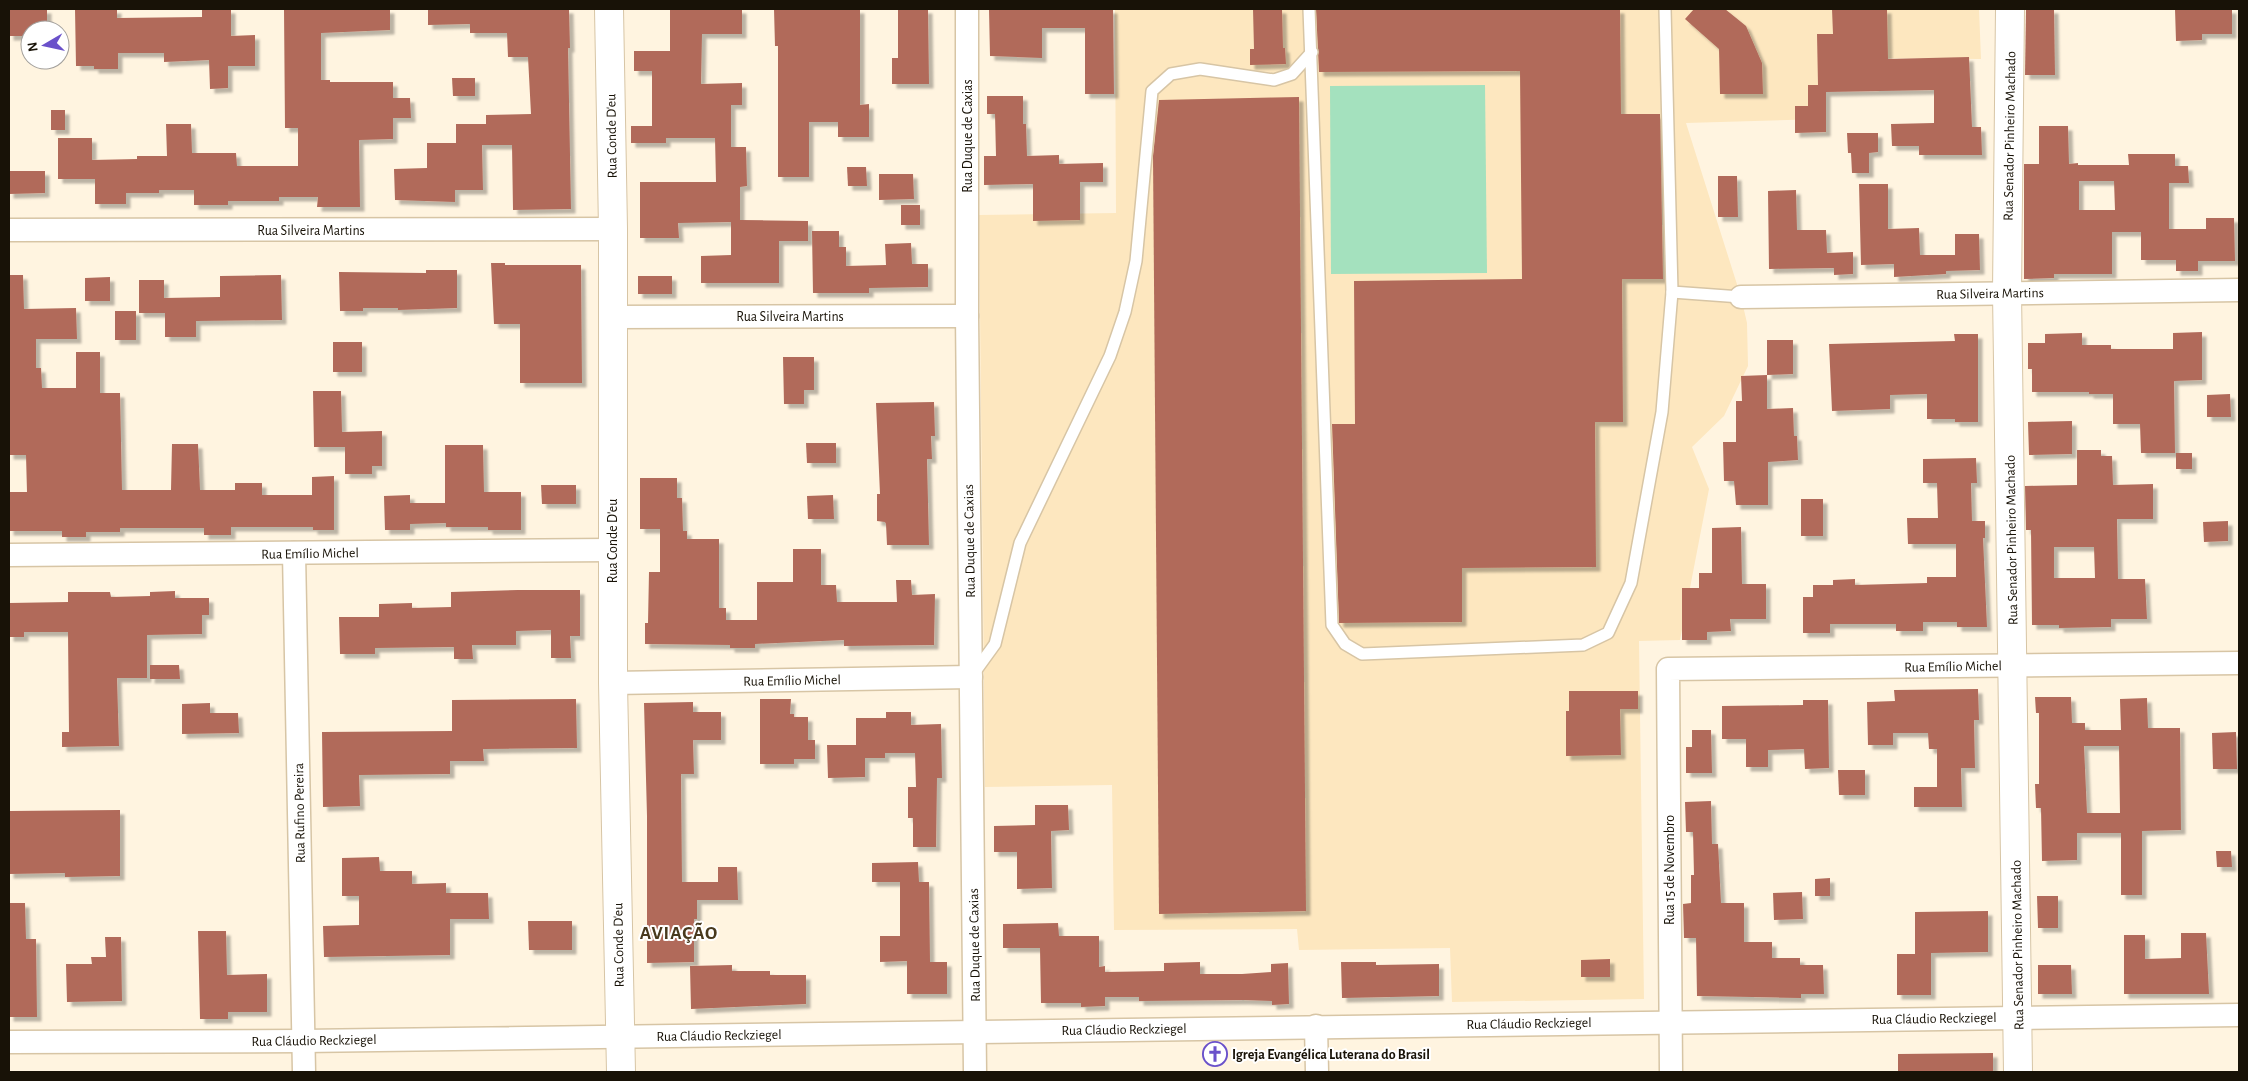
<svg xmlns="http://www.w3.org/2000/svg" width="2248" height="1081" viewBox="0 0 2248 1081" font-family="'Alegreya Sans',sans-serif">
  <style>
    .built { fill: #fde7bf }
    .green { fill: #a4e1be }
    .building { fill: #b16a5a; fill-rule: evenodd; filter: url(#shadow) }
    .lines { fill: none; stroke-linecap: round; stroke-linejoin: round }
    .lane-casing { stroke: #d7c5a5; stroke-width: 14 }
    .street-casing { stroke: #d7c5a5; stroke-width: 25 }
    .secondary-casing { stroke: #d7c5a5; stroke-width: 30 }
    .lane { stroke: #fff; stroke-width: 11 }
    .street { stroke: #fff; stroke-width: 22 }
    .secondary { stroke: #fff; stroke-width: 28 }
    .labels { text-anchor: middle; stroke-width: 4; stroke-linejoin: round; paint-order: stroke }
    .street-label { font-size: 14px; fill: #181207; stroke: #fff }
    .poi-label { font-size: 14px; font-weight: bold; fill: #181207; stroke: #fff; text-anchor: start }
    .district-label { font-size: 19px; font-weight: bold; letter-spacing: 1px; fill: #48391d; stroke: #fff }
  </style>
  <defs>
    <filter id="shadow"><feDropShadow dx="4.5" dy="4.5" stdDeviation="1" flood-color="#0004"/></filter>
  </defs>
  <rect width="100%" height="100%" fill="#fff4e0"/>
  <polygon class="built" points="1115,9 1979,9 1981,59 1824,58 1823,119 1686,123 1741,297 1747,323 1748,366 1724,416 1692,447 1709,489 1680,640 1639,641 1644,999 1452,1002 1450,948 1299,950 1297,929 1114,930 1112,785 985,787 979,215 1116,213"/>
  <polygon class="green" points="1485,85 1487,273 1331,274 1330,86"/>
  <g class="building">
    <polygon points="9,9 47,9 47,30 30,30 30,36 9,36"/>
    <polygon points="75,9 117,9 117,18 202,17 202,9 231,9 231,36 255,35 255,66 228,66 228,88 210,89 209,60 164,62 164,53 118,53 118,69 94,69 94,66 76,66"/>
    <polygon points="284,9 390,9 390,30 321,33 321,80 330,80 330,82 393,82 393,98 410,98 411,118 393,118 393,139 359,140 360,207 317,207 318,197 279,197 279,201 228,201 228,205 194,205 194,190 159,190 159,193 126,193 126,204 95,204 95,179 58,179 58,138 92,138 92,160 137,159 137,156 167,156 166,124 191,124 192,153 236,153 237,166 298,166 298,128 285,128"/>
    <polygon points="428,9 569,9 570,48 568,48 571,209 513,210 512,145 482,145 483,190 455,190 455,202 395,200 394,169 427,168 427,143 456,143 456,124 486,124 486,115 531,114 528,57 508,57 507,33 470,33 470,24 428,25"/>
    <polygon points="670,9 742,9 742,34 702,34 701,84 742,83 742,105 731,105 731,147 746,147 747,186 740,187 740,220 808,221 808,241 779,241 779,283 701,283 701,256 731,255 731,222 678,223 679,238 640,238 640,182 716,182 715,138 666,138 666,143 631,143 631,126 652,126 652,71 634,71 634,51 670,51"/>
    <polygon points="774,9 860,9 860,105 869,104 869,137 838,137 838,122 809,122 809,177 778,177 778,46 775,46"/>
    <polygon points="898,9 928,9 929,84 892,84 892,58 898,58"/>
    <polygon points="989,9 1113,9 1114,94 1085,94 1085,28 1042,28 1042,58 990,56"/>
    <polygon points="1253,9 1282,9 1283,48 1285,48 1286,64 1250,65 1250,49 1254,49"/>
    <polygon points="1316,9 1620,9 1621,114 1660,114 1663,279 1622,279 1623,422 1595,422 1596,567 1462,568 1462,622 1339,623 1332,424 1355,424 1354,281 1522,279 1520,71 1319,72"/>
    <polygon points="1694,9 1725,9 1746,26 1762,63 1763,94 1720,94 1719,49 1685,19"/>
    <polygon points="1832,9 1887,9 1888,59 1969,57 1972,127 1981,127 1982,155 1919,155 1919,146 1892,146 1891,124 1934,123 1934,90 1826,92 1826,132 1795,133 1795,106 1808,106 1808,85 1818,85 1817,34 1833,34"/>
    <polygon points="2026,9 2054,9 2055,75 2025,75"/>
    <polygon points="2175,9 2232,9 2232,34 2202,34 2202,40 2176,41"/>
    <polygon points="452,78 475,78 475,96 453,96"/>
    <polygon points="987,96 1023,96 1023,124 1026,124 1027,156 1059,155 1059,164 1103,163 1103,182 1080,182 1080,220 1033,221 1033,184 984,185 984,156 996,156 995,114 987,114"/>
    <polygon points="1299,97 1306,911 1159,914 1153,156 1159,100"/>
    <rect x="51" y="110" width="14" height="20"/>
    <path d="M2039 126H2068L2069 164 2078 163V165H2129L2128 154H2175V166H2188L2189 183H2169V229H2206V218H2234L2235 261H2198V271H2176V260H2141V232H2112V274H2054V278L2024 279V164H2039ZM2079 181H2114L2115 210H2079Z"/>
    <polygon points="1847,133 1878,133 1878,152 1869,153 1869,173 1852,173 1851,153 1848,153"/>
    <polygon points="847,167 866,167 867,186 848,186"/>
    <polygon points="9,171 45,171 45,193 9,194"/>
    <polygon points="879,174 913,174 914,199 879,200"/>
    <polygon points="1718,176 1737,176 1738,217 1718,217"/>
    <polygon points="1859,184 1888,184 1888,229 1919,228 1920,255 1955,255 1955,234 1979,234 1980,270 1946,271 1946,274 1894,277 1894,264 1861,265"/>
    <polygon points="1796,190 1797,230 1826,230 1827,253 1853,252 1853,274 1834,275 1834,268 1769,269 1768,191"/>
    <rect x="901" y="205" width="19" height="20"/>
    <polygon points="812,231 839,231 839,247 846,247 846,266 886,265 885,244 911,243 912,264 928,264 928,287 869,288 869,293 813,293"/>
    <polygon points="491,263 505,263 505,265 581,265 582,383 520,383 520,324 494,324"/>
    <polygon points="426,270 457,270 457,308 398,310 398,308 363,308 363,311 340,311 339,272 426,273"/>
    <polygon points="9,275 23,275 24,309 76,308 77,339 36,339 36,368 41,368 42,388 76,388 76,352 100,352 100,393 120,393 122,490 171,490 172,444 198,444 200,490 235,490 235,483 262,483 262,495 312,495 312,477 334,476 334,530 313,530 313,527 231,527 231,535 204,535 204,528 120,528 120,532 86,532 86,537 62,537 62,531 9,531 9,492 27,492 26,455 9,455"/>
    <polygon points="281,275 282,320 196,321 196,337 165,337 165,313 139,313 139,280 164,280 164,298 220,297 220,276"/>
    <rect x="638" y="276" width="34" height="18"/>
    <polygon points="110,277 110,301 85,301 85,278"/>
    <rect x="115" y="311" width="21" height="29"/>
    <polygon points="2202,332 2202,380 2174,381 2175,453 2141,453 2140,424 2113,424 2113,394 2089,394 2089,392 2032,392 2032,369 2028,369 2028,343 2045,343 2045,334 2082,333 2082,345 2111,345 2111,349 2173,349 2173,333"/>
    <polygon points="1954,334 1978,334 1978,422 1955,422 1955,419 1927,419 1927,394 1890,395 1890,409 1832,411 1829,344 1955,341"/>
    <polygon points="1767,340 1793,340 1793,374 1767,375"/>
    <rect x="333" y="342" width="29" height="30"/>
    <polygon points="783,357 814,357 814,390 804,390 804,404 784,404"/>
    <polygon points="1767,375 1767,409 1793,408 1794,436 1797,436 1798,460 1768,462 1768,505 1736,505 1734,481 1724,481 1723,442 1736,442 1736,401 1742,401 1741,376"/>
    <polygon points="313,391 341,391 342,432 382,431 382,466 372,466 372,474 345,474 345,447 314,447"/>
    <polygon points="2230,394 2231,417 2207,417 2207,395"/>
    <polygon points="934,402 935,436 931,436 932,459 927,459 929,545 887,545 886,524 885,522 877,521 877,494 880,494 876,403"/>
    <polygon points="2072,421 2072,454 2029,455 2028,422"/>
    <polygon points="806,443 836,443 836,463 807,463"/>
    <polygon points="445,445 483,445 484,492 521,492 521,530 488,530 488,527 446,527 446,523 410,524 410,530 385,530 384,496 410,495 410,503 445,503"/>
    <path d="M2077 450H2101V456H2112L2113 485 2153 484V519H2117L2118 579H2145L2147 619H2111V627L2059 628V625H2032L2031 530H2026L2025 486 2077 485ZM2054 547H2094L2095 578H2054Z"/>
    <rect x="2176" y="453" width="16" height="16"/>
    <polygon points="1976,458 1977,483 1971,483 1972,521 1985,521 1985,538 1983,538 1987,627 1957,627 1957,622 1923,622 1923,631 1896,631 1896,624 1830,624 1830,633 1803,633 1803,597 1813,597 1813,585 1833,585 1833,580 1855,579 1855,585 1927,583 1927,577 1956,577 1956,544 1908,544 1907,518 1938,518 1937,483 1923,483 1923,459"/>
    <polygon points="640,478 677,478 677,498 682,498 683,531 687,531 687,539 719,539 719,608 726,608 726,620 757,620 757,582 793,582 793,549 821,549 821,585 836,585 837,602 897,602 896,580 911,580 912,595 935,594 934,645 844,646 844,640 755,644 755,648 730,648 730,645 645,644 645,623 648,623 649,572 660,572 660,529 640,529"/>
    <polygon points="541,485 576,485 576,504 542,504"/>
    <polygon points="833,495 834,519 808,519 807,496"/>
    <rect x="1801" y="499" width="22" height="37"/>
    <polygon points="2228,521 2228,541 2204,542 2203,522"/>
    <polygon points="1741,527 1742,584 1766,584 1766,619 1730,619 1731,631 1707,632 1707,640 1682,640 1682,588 1699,588 1699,573 1712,573 1712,528"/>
    <polygon points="518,590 580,590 580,636 570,636 571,658 551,658 551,630 516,631 516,645 472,645 473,659 454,659 454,647 375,648 375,654 340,654 339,617 379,617 379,604 412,603 412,608 451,607 451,592"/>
    <polygon points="175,591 175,598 209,598 209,615 202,615 202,634 147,635 147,678 117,678 119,746 62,747 62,732 69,732 68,632 24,632 24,637 9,637 9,603 68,602 68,592 110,592 111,597 150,596 150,592"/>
    <polygon points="150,665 179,665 180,679 150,679"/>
    <polygon points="1978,689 1979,720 1974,720 1975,768 1961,768 1962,807 1914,807 1914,787 1937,787 1937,749 1929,749 1928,733 1893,733 1893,745 1868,745 1867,702 1895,701 1894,690"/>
    <polygon points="1569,691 1638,691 1638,709 1620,709 1621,755 1566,756 1566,711 1569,711"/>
    <path d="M2035 697H2071L2072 723H2085V730H2121L2120 699 2147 698 2148 728H2180L2181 830 2142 831V895H2121V833H2077V860L2042 861 2041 808H2036L2035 784H2039V713H2036ZM2084 746H2119L2120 813H2087Z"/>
    <polygon points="576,699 577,748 483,749 484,761 450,761 450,774 359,775 360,806 323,807 322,732 452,731 452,700"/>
    <polygon points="760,699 791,699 790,714 794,714 794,717 808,717 808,740 815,740 815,759 794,759 794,764 760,764"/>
    <polygon points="1803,700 1828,700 1829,768 1805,769 1804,749 1768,750 1768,767 1746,767 1746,739 1722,739 1722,706 1803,705"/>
    <polygon points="693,702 693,712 721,712 721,740 693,740 694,774 681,774 682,882 718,882 718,867 737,867 738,900 697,900 697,919 694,919 694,962 647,963 647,816 644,703"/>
    <polygon points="210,703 210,713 238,713 239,733 182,734 182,704"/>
    <polygon points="886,712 911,712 911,725 941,724 942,778 937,778 936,847 913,847 913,818 908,818 908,787 916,787 915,753 885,753 885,758 865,758 865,777 828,778 827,745 856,745 856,718 886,718"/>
    <polygon points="1692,730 1711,730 1712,773 1686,773 1686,747 1692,747"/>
    <polygon points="2236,732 2237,769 2213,769 2212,733"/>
    <polygon points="1838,770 1865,770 1865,795 1839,795"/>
    <polygon points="1711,801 1712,844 1718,844 1721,903 1744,903 1744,942 1772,942 1772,958 1800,958 1800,965 1823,965 1824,994 1801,994 1801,998 1697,996 1696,938 1684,938 1683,904 1691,903 1691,875 1694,875 1693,832 1686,832 1685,802"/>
    <polygon points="1035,805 1068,805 1069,830 1051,831 1052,888 1017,889 1017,852 994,852 994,826 1035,825"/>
    <polygon points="120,810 120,876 65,877 65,873 9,874 9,811"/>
    <polygon points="2216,851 2231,851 2232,867 2217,867"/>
    <polygon points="379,857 380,871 412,871 412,884 446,883 446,893 488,893 489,919 450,919 450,955 324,957 323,926 359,925 359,896 342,896 342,858"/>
    <polygon points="918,862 919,882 929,882 930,962 947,962 947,994 907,994 907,961 880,962 880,936 900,936 900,882 872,882 872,863"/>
    <polygon points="1830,878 1830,896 1815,896 1815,879"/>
    <polygon points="1802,892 1803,919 1774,920 1773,893"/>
    <polygon points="2037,896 2058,896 2058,928 2038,928"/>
    <polygon points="9,903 25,903 26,939 36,939 37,1017 9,1017"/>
    <polygon points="1988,911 1988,952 1931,953 1931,995 1897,995 1897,954 1915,954 1915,912"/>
    <polygon points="528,921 572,921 572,950 529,950"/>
    <polygon points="1058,923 1059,936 1099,936 1099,967 1105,966 1105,972 1164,971 1164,963 1200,962 1200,974 1242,974 1271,972 1271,964 1288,963 1289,1004 1272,1005 1272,1001 1244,1000 1139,1001 1139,997 1105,997 1105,1006 1081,1007 1081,1003 1041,1003 1040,948 1003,948 1003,924"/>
    <polygon points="198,931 226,931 227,975 267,974 267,1012 228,1012 228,1019 200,1019"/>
    <polygon points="2181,933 2206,933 2209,994 2124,994 2124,935 2145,935 2145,959 2181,958"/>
    <polygon points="105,937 121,937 122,1001 67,1002 66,964 92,964 91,957 106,957"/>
    <polygon points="1610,959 1610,977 1581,977 1581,960"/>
    <polygon points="1341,962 1376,962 1376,965 1439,964 1439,996 1342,998"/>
    <polygon points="732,965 732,971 770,971 770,975 806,975 806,1004 691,1009 690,966"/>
    <polygon points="2038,965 2071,965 2072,994 2038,994"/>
    <polygon points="1993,1053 1993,1072 1898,1072 1898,1054"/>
  </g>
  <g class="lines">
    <defs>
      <g id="lane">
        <polyline points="1309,9 1332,625 1345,644 1362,654 1583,645 1608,633 1631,583 1662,412 1672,292"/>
        <polyline points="1665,9 1672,292 1741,297"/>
        <polyline points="974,673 995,644 1020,543 1110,356 1125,312 1136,261 1152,91 1171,74 1200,69 1274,80 1292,74 1312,52"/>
      </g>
      <g id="street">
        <polyline points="967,9 967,316 975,1072"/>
        <polyline points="9,230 613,229"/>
        <polyline points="1741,297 2239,290"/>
        <polyline points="613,317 967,316"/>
        <polyline points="294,553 304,1072"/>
        <polyline points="9,555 612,550"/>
        <polyline points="613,683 971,677"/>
        <polyline points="1316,1026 1317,1072"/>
        <polyline points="9,1042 303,1041 2239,1015"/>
        <polyline points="1671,1072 1668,669 2239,663"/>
      </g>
      <g id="secondary">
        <polyline points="609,9 613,229 613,683 621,1072"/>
        <polyline points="2010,9 2007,292 2018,1072"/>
      </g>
    </defs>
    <use href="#lane" class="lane-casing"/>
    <use href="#street" class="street-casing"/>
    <use href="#secondary" class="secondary-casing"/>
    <use href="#lane" class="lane"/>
    <use href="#street" class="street"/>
    <use href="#secondary" class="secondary"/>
  </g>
  <defs>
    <symbol id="church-ring" viewBox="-11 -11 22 22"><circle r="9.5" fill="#fff" stroke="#6a51ca" stroke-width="1.5"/><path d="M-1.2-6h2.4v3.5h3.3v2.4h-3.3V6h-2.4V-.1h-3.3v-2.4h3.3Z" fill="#6a51ca"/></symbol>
  </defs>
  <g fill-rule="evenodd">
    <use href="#church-ring" x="1201" y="1040" width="28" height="28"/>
  </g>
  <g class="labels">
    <g class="street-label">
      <text transform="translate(611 136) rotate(-91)" y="5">Rua Conde D'eu</text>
      <text transform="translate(967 136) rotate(-90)" y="5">Rua Duque de Caxias</text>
      <text transform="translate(2009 136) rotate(-89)" y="5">Rua Senador Pinheiro Machado</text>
      <text x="311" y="235">Rua Silveira Martins</text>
      <text transform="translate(1990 293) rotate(-1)" y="5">Rua Silveira Martins</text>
      <text x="790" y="321">Rua Silveira Martins</text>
      <text transform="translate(2011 540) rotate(-91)" y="5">Rua Senador Pinheiro Machado</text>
      <text transform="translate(612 541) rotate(-90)" y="5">Rua Conde D'eu</text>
      <text transform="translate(969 541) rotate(-91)" y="5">Rua Duque de Caxias</text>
      <text transform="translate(310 553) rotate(-1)" y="5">Rua Emílio Michel</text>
      <text transform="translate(1953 666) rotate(-1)" y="5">Rua Emílio Michel</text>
      <text transform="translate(792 680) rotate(-1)" y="5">Rua Emílio Michel</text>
      <text transform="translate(299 813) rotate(-91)" y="5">Rua Rufino Pereira</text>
      <text transform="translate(1669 870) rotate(-90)" y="5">Rua 15 de Novembro</text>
      <text transform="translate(618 945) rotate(-91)" y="5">Rua Conde D'eu</text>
      <text transform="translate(974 945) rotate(-91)" y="5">Rua Duque de Caxias</text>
      <text transform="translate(2017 945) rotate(-91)" y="5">Rua Senador Pinheiro Machado</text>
      <text transform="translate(1934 1018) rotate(-1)" y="5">Rua Cláudio Reckziegel</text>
      <text transform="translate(1529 1023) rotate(-1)" y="5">Rua Cláudio Reckziegel</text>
      <text transform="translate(1124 1029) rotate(-1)" y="5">Rua Cláudio Reckziegel</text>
      <text transform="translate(719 1035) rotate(-1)" y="5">Rua Cláudio Reckziegel</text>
      <text transform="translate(314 1040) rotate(-1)" y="5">Rua Cláudio Reckziegel</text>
    </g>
    <g class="poi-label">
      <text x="1232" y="1059">Igreja Evangélica Luterana do Brasil</text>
    </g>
    <g class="district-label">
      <text x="679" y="939">AVIAÇÃO</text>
    </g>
  </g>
  <rect width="2248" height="1081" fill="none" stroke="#181207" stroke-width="20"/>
  <g transform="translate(45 45) rotate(261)"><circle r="24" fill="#ffffff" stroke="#a3a09c"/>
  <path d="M0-4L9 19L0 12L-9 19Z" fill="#6a51ca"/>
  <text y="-8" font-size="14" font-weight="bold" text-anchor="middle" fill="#181207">N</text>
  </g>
</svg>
